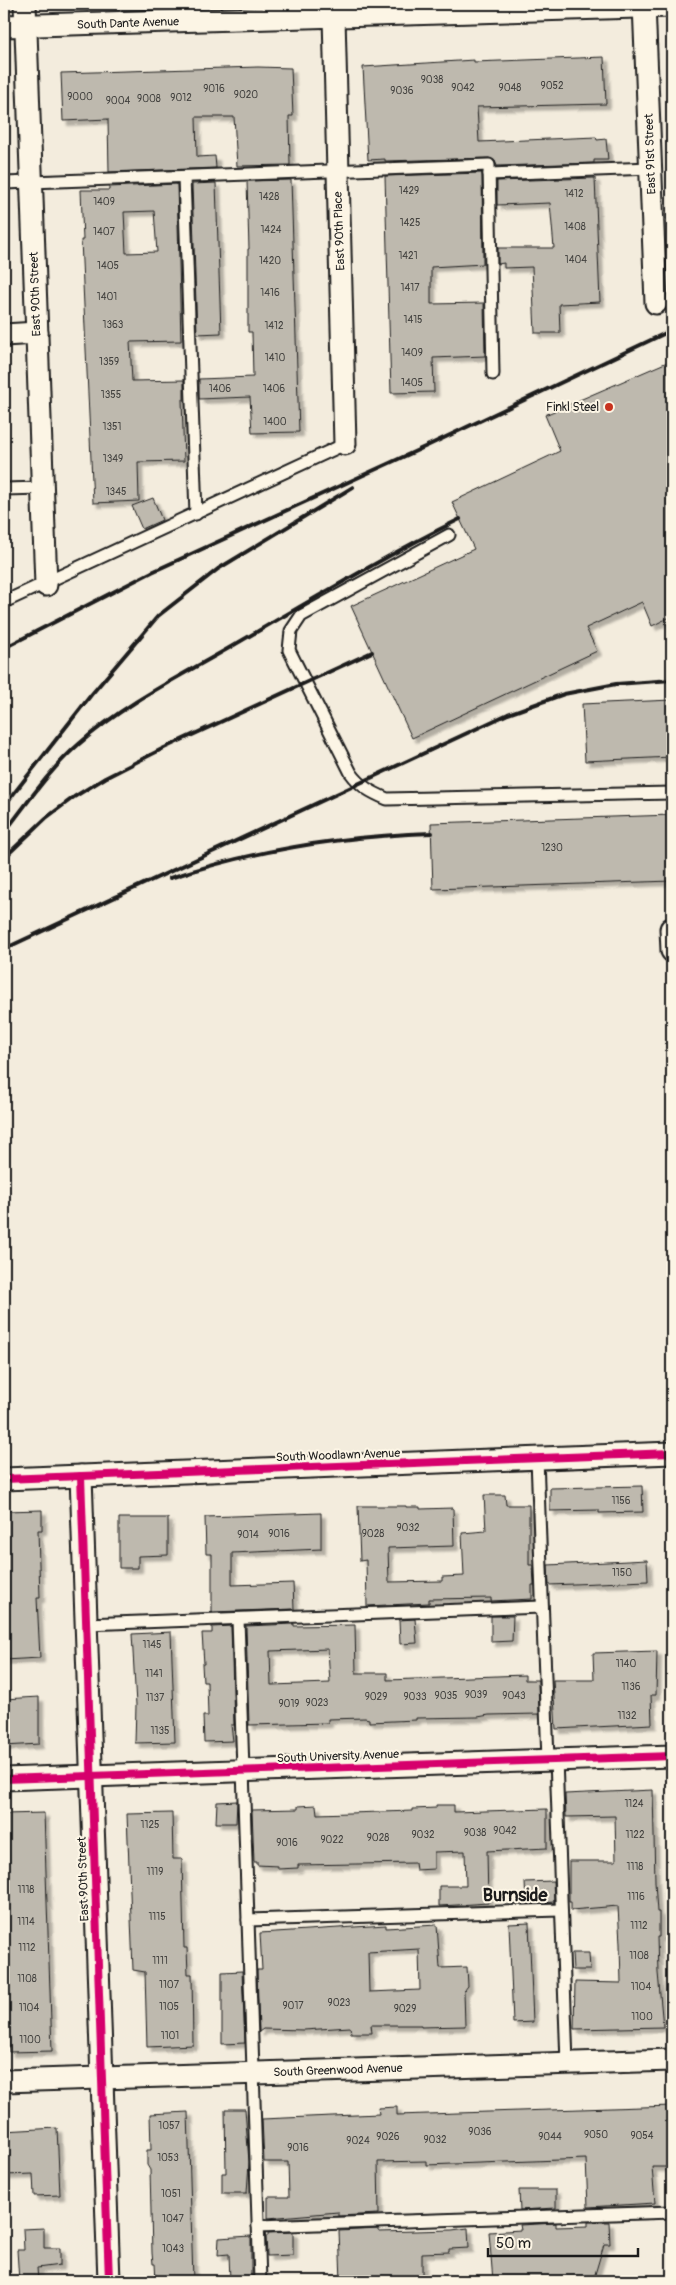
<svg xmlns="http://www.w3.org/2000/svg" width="676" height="2285" viewBox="0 0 676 2285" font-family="Pangolin,sans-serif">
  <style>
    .building { fill: #beb9ae; stroke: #1c1c1c; fill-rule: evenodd; filter: url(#shadow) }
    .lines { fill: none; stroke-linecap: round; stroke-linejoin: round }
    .lane-casing { stroke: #1c1c1c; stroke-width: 15 }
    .street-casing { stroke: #1c1c1c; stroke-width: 25 }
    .lane { stroke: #fcf5e5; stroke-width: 11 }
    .street { stroke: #fcf5e5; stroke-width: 21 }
    .rail { stroke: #1c1c1c; stroke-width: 4 }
    .cycleway-casing { stroke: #fcf5e5; stroke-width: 11 }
    .cycleway { stroke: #d6006c; stroke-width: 8 }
    .poi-dot { fill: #c8321e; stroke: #fcf5e5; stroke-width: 2 }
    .labels { text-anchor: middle; stroke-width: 4; stroke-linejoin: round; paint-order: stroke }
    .number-label { font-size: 10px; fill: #444340 }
    .street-label { font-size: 12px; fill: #1c1c1c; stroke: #fcf5e5 }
    .poi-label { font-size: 12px; fill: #1c1c1c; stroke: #fcf5e5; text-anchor: end }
    .district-label { font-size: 18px; font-weight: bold; fill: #1c1c1c; stroke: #fcf5e5 }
  </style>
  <defs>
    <filter id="shadow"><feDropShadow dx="4.5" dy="4.5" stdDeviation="1" flood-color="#0004"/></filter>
  </defs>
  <rect width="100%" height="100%" fill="#f3ecdd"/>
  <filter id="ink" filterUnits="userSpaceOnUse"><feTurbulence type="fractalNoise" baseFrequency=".02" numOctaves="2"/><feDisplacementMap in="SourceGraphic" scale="10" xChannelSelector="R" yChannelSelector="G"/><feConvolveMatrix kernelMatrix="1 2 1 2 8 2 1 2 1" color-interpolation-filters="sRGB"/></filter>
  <g filter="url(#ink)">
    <g class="building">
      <polygon points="604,57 606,104 477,107 479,142 596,137 597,140 606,139 608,160 594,160 594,163 497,166 495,161 489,158 385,161 385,159 368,160 363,67 474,60 474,62"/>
      <polygon points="258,67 291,68 293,116 289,116 290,165 237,166 234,117 196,117 197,157 215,156 216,168 109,172 108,119 63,121 61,73"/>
      <polygon points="482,173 483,264 431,267 431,304 484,303 485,356 433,358 434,392 391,393 385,176"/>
      <polygon points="595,178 600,302 559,304 560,333 535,333 532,267 504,268 504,263 498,264 498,248 554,248 550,203 497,205 497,181"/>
      <polygon points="291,180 299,432 252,433 250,397 199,399 199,379 253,377 252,332 248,332 248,249 249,249 247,181"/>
      <polygon points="216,183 221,333 197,334 192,184"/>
      <path d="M177 184 181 341 130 342 132 381 184 380V400H182L184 461 138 462 139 501 93 503 81 240H83L81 190H109V187ZM154 211 157 252 126 253 124 212Z"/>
      <polygon points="672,360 672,616 652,626 642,602 586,628 597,651 412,738 351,606 474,549 452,502 560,451 545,415"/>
      <polygon points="153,498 162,520 142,529 132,506"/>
      <polygon points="672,700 672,757 585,761 582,704"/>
      <polygon points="672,815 672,881 433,889 431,823"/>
      <polygon points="642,1486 643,1512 599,1513 599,1510 550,1511 550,1488"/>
      <polygon points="484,1495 505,1495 506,1505 529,1505 529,1565 533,1565 534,1585 532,1585 532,1599 491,1601 491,1598 429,1599 429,1603 367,1606 366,1560 360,1561 358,1506 406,1506 406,1507 420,1507 420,1509 453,1508 454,1546 388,1548 389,1582 442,1581 442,1577 464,1576 462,1533 486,1531"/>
      <polygon points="42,1510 42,1530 38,1530 40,1598 37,1598 40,1658 4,1660 4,1511"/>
      <polygon points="321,1513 321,1549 232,1553 232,1585 293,1583 294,1609 212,1612 212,1554 206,1554 205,1517"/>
      <polygon points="119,1518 168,1518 168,1555 138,1556 138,1568 119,1568"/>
      <polygon points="647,1560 648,1581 549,1585 548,1565"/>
      <polygon points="491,1616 513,1616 512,1641 491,1642"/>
      <polygon points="415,1619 417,1643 400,1644 399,1620"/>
      <path d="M294 1624V1626L355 1625 356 1673H387V1680L525 1675V1680H538L539 1714 489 1715 478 1717 416 1718V1720L369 1722V1719L365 1718 328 1719V1723L249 1725 246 1626ZM328 1649 330 1683 271 1685 270 1651Z"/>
      <polygon points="231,1626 234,1725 231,1725 233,1741 204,1742 203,1716 208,1716 207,1682 203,1682 202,1664 204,1664 202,1633 212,1633 212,1627"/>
      <polygon points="171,1632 175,1742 135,1743 136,1705 132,1634"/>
      <polygon points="657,1651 656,1695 651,1695 652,1724 556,1729 553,1680 594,1680 593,1653"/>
      <polygon points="39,1697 39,1744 4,1746 4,1699"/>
      <polygon points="653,1790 655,1882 657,1912 659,1912 659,1937 657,1937 658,1973 663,2027 574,2029 575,1982 621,1983 620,1944 618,1906 571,1910 571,1902 569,1902 569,1861 616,1861 615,1816 566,1817 565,1794"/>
      <polygon points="237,1801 236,1823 216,1823 217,1802"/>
      <polygon points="316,1805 317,1814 413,1811 413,1809 436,1808 436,1805 454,1805 454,1812 547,1809 547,1848 487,1851 488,1903 457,1905 439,1906 439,1886 466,1886 465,1851 434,1852 434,1869 416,1870 415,1863 298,1865 298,1868 278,1869 278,1866 257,1865 257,1862 254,1862 252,1810 298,1809 298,1806"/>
      <polygon points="44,1813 52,2051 9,2052 6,1989 4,1989 4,1814"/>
      <polygon points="172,1813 173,1859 182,1859 184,1948 187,1948 188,1974 192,1974 193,2045 147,2047 145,1972 133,1970 127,1814"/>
      <polygon points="553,1881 554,1902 526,1904 525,1882"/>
      <polygon points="529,1923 533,2022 513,2023 509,1924"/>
      <path d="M386 1925V1928L437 1925 440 1968 467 1967 468 1986 464 1991 465 2026 421 2027V2025H371L372 2033H351L350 2027 304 2030 263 2029 259 2032 257 1970H262L260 1933ZM419 1949 420 1990 369 1992 368 1952Z"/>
      <polygon points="572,1953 589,1953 590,1970 573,1970"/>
      <polygon points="242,1971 245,2043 222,2044 222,1972"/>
      <polygon points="672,2106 672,2167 652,2167 655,2203 588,2207 586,2159 426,2165 426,2161 378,2162 379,2214 338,2216 338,2212 268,2218 268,2197 289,2197 288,2162 264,2162 262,2119 379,2114 378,2108 397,2107 397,2115"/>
      <polygon points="225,2109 245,2109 249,2162 247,2193 222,2193 222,2173 226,2173"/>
      <polygon points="188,2112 193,2281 156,2281 155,2264 153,2264 152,2253 150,2170 147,2165 147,2150 151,2150 150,2114"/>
      <polygon points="57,2128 60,2195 34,2196 33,2174 4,2175 4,2131"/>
      <polygon points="519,2190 556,2190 556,2208 520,2210"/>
      <polygon points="588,2222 609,2222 610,2244 604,2244 593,2281 493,2281 489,2232 521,2230 520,2225 556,2223 556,2227 588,2226"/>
      <polygon points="44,2228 44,2248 60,2248 60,2265 37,2268 38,2281 19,2281 17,2250 24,2250 23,2229"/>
      <polygon points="468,2228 469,2248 449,2249 449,2252 422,2253 422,2281 341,2281 339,2231 379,2229 379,2232 452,2230"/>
      <polygon points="293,2232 293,2255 267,2256 266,2236 268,2236 268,2233"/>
      <polygon points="251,2236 251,2281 230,2281 229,2254 218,2255 219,2238"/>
    </g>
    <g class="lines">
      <defs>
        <g id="lane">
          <polyline points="489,174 651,168"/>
          <polyline points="184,177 196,514"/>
          <polyline points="4,183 489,165 493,374"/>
          <polyline points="4,489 43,488"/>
          <path d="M449 535 301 616 291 631 289 650 351 773C361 787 371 792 387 799L672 793"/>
          <polyline points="4,602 345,444"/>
          <polyline points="537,1458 548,1760"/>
          <polyline points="238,1619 260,2281"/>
          <polyline points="86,1624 542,1607"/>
          <polyline points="556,1759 567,2063"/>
          <polyline points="248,1920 560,1910"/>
          <polyline points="258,2226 672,2212"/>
        </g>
        <g id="street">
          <polyline points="25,4 46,585"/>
          <polyline points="644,4 656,303"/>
          <polyline points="334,17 345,444"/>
          <polyline points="4,26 672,6"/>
          <polyline points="4,335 37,333"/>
          <polyline points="671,929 672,951"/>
          <polyline points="81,1476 109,2281"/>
          <polyline points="4,1479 672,1453"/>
          <polyline points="4,1779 672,1756"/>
          <polyline points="4,2081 672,2060"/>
        </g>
      </defs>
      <use href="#lane" class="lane-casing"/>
      <use href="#street" class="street-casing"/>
      <use href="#lane" class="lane"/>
      <use href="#street" class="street"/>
      <g class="rail">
        <polyline points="4,648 152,572 429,445 672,330"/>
        <polyline points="4,806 91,695 158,616 218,569 353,487"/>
        <path d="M4 833C28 802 50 769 79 744 124 704 177 678 229 648 305 604 381 558 460 519"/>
        <polyline points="4,858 46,818 74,797 105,778 162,749 372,652"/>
        <path d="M170 878C255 850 342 836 432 833"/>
        <polyline points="4,949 508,714 564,694 616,684 672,680"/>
      </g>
      <defs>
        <g id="cycleway">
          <polyline points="81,1476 109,2281"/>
          <polyline points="4,1479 672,1453"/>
          <polyline points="4,1779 672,1756"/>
        </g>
      </defs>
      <use href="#cycleway" class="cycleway-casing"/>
      <use href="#cycleway" class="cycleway"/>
    </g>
  </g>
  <circle class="poi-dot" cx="609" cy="407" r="5"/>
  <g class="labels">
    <g class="number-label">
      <text x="432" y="83">9038</text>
      <text x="552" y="89">9052</text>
      <text x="463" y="91">9042</text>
      <text x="510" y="91">9048</text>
      <text x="214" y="92">9016</text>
      <text x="402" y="94">9036</text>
      <text x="246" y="98">9020</text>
      <text x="80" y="100">9000</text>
      <text x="181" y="101">9012</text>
      <text x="149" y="102">9008</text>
      <text x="118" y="104">9004</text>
      <text x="409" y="194">1429</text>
      <text x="574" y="197">1412</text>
      <text x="269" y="200">1428</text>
      <text x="104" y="205">1409</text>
      <text x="410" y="226">1425</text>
      <text x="575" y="230">1408</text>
      <text x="271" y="233">1424</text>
      <text x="104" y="235">1407</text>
      <text x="408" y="259">1421</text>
      <text x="576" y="263">1404</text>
      <text x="270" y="264">1420</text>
      <text x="108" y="269">1405</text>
      <text x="410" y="291">1417</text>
      <text x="270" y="296">1416</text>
      <text x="107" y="300">1401</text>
      <text x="413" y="323">1415</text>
      <text x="113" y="328">1363</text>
      <text x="274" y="329">1412</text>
      <text x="412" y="356">1409</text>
      <text x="275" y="361">1410</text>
      <text x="109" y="365">1359</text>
      <text x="412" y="386">1405</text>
      <text x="220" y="392">1406</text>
      <text x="274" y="392">1406</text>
      <text x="111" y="398">1355</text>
      <text x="275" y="425">1400</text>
      <text x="112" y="430">1351</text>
      <text x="113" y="462">1349</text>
      <text x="116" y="495">1345</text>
      <text x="552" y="851">1230</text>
      <text x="621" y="1504">1156</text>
      <text x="408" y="1531">9032</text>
      <text x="279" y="1537">9016</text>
      <text x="373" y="1537">9028</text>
      <text x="248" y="1538">9014</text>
      <text x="622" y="1576">1150</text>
      <text x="152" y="1648">1145</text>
      <text x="626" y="1667">1140</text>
      <text x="154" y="1677">1141</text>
      <text x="631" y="1690">1136</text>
      <text x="476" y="1698">9039</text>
      <text x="446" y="1699">9035</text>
      <text x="514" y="1699">9043</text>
      <text x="376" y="1700">9029</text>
      <text x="415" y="1700">9033</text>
      <text x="155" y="1701">1137</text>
      <text x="317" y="1706">9023</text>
      <text x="289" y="1707">9019</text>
      <text x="627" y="1719">1132</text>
      <text x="160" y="1734">1135</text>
      <text x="634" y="1807">1124</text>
      <text x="150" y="1828">1125</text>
      <text x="505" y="1834">9042</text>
      <text x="475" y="1836">9038</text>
      <text x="423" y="1838">9032</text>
      <text x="635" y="1838">1122</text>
      <text x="378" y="1841">9028</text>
      <text x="332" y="1843">9022</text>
      <text x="287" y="1846">9016</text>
      <text x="635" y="1870">1118</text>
      <text x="155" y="1875">1119</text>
      <text x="26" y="1893">1118</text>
      <text x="636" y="1900">1116</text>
      <text x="157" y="1920">1115</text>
      <text x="26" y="1925">1114</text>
      <text x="639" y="1929">1112</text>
      <text x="27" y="1951">1112</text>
      <text x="639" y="1959">1108</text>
      <text x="160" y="1964">1111</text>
      <text x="27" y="1982">1108</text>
      <text x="169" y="1988">1107</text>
      <text x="641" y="1990">1104</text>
      <text x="339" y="2006">9023</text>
      <text x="293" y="2009">9017</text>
      <text x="169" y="2010">1105</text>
      <text x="29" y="2011">1104</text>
      <text x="405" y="2012">9029</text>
      <text x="642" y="2020">1100</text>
      <text x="170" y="2039">1101</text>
      <text x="30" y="2043">1100</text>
      <text x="169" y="2129">1057</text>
      <text x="480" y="2135">9036</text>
      <text x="596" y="2138">9050</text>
      <text x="642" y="2139">9054</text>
      <text x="388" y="2140">9026</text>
      <text x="550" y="2140">9044</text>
      <text x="435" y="2143">9032</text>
      <text x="358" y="2144">9024</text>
      <text x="298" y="2151">9016</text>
      <text x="168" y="2161">1053</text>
      <text x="171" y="2197">1051</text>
      <text x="173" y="2222">1047</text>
      <text x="173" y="2252">1043</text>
    </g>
    <g class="street-label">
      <text transform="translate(128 23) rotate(-2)" y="4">South Dante Avenue</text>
      <text transform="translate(650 154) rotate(-92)" y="4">East 91st Street</text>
      <text transform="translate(339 231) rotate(-92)" y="4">East 90th Place</text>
      <text transform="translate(35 294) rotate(-92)" y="4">East 90th Street</text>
      <text transform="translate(338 1455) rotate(-2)" y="4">South Woodlawn Avenue</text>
      <text transform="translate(338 1756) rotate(-2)" y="4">South University Avenue</text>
      <text transform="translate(83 1879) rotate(-92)" y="4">East 90th Street</text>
      <text transform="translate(338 2070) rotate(-2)" y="4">South Greenwood Avenue</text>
    </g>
    <g class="poi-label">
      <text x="599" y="411">Finkl Steel</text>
    </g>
    <g class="district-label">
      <text x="515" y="1901">Burnside</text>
    </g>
  </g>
  <rect width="676" height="2285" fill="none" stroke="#fcf5e5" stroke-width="20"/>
  <rect x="10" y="10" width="656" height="2265" fill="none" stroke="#1c1c1c" stroke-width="2" filter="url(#ink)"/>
  <path d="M488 2248v8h150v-8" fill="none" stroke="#1c1c1c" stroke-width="2.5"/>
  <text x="496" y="2248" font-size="15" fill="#1c1c1c" stroke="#fcf5e5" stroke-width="4" paint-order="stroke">50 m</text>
</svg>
